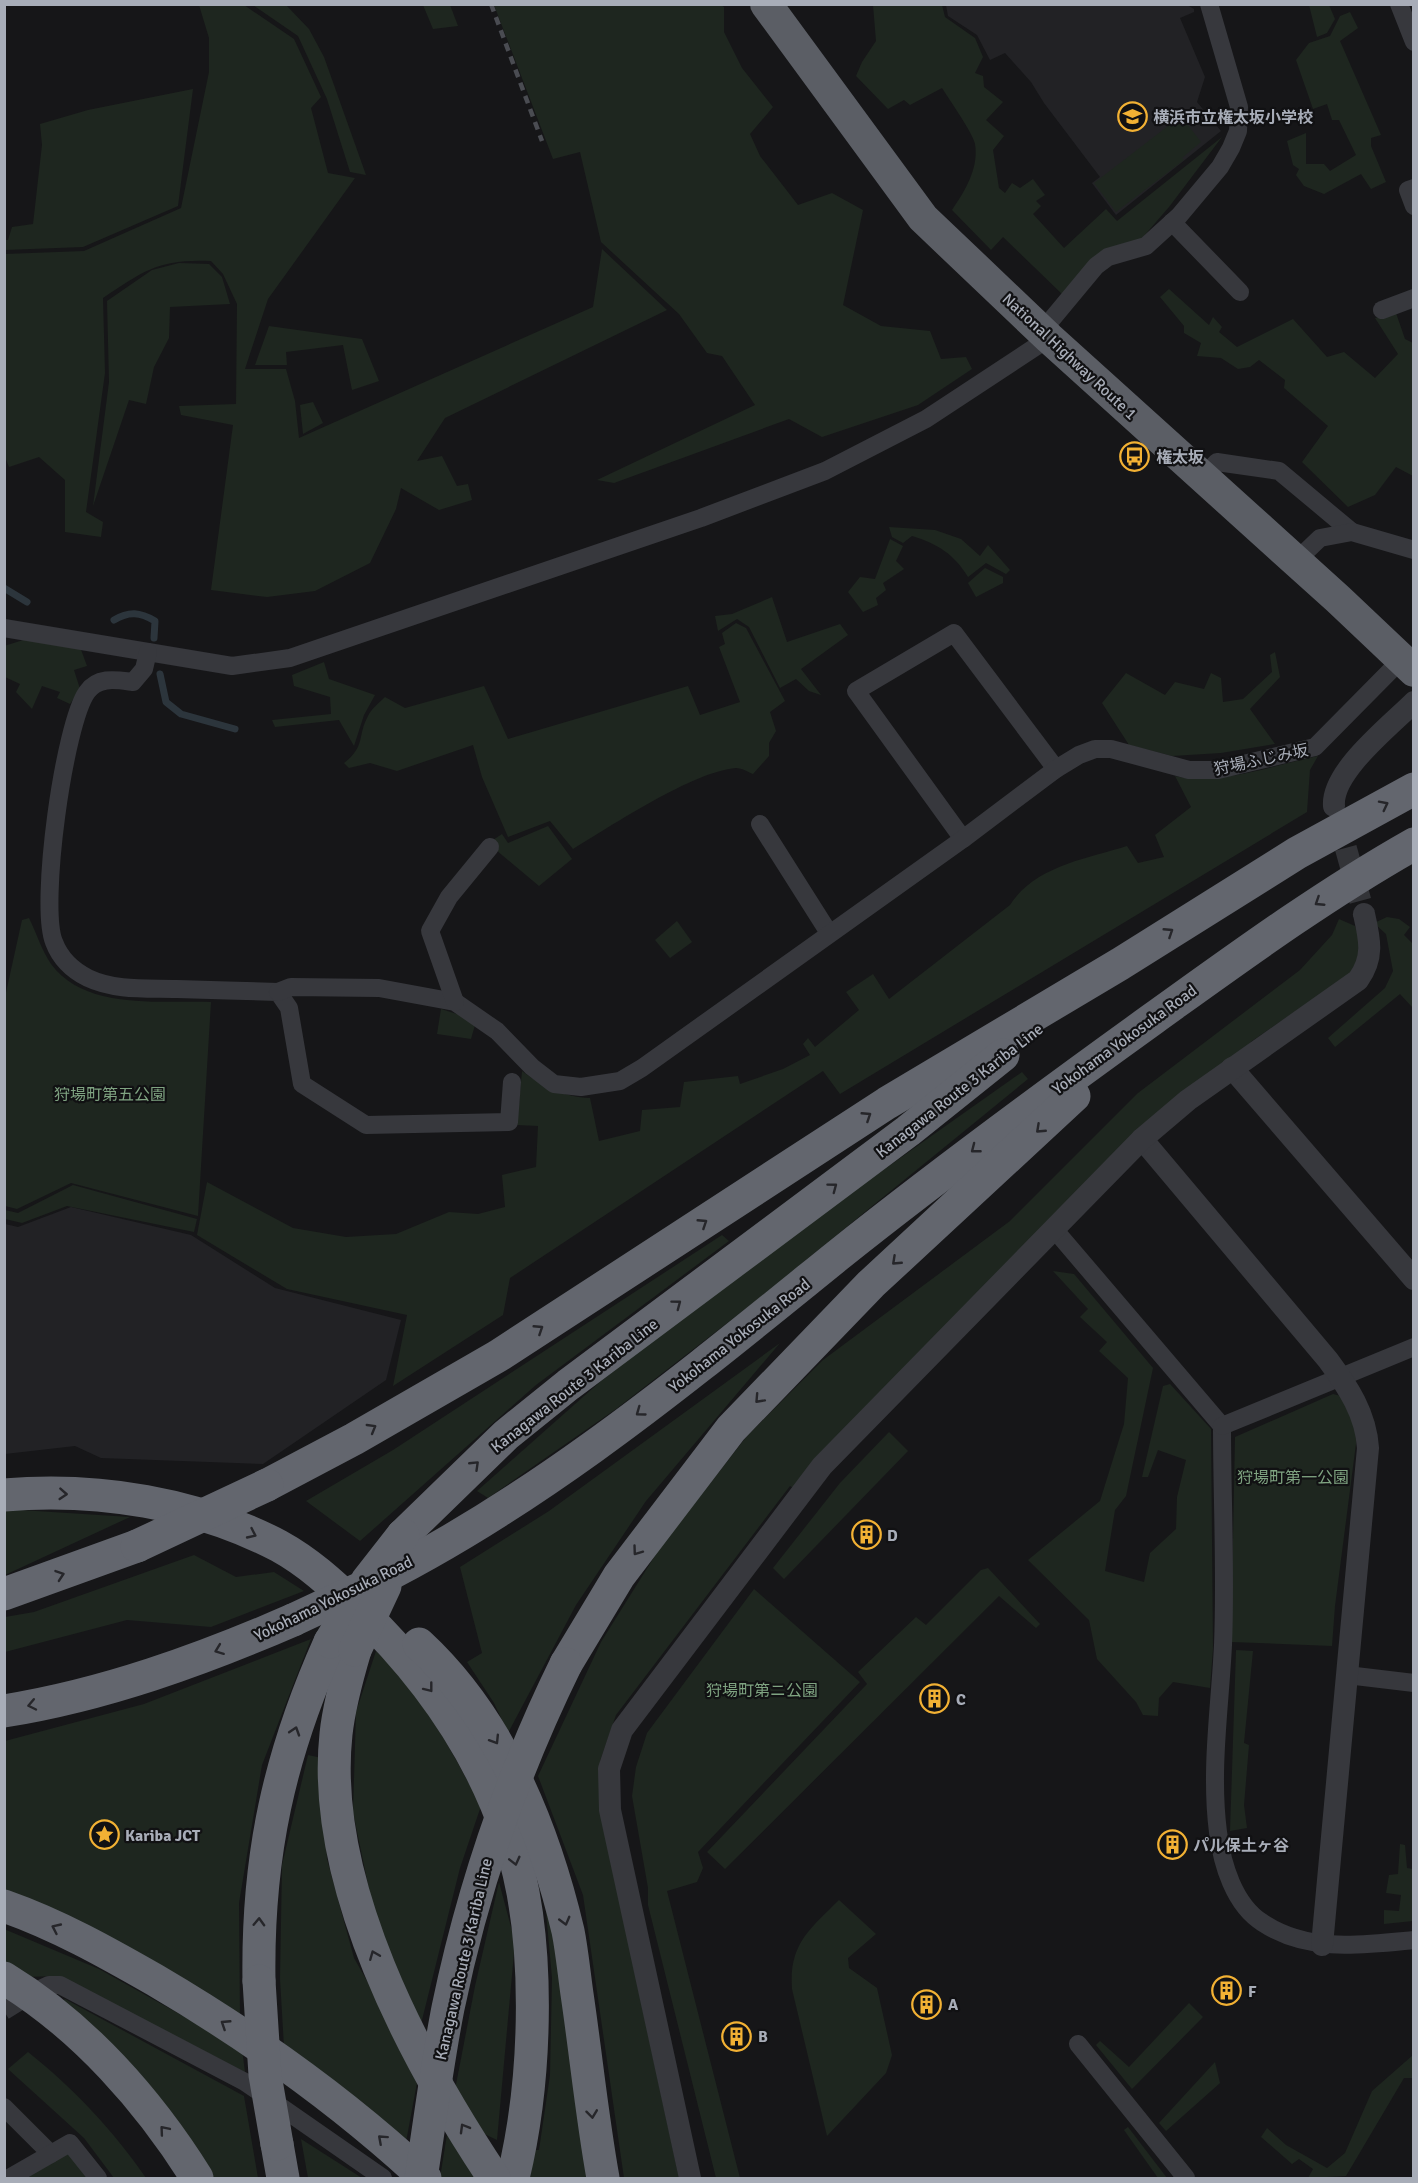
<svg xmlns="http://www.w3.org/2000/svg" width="1418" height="2183" viewBox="0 0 1418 2183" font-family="Signika,'Noto Sans JP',sans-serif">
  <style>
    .built { fill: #222225 }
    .green { fill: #1e261f }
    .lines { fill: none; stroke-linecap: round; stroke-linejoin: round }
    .stream { stroke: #2c353c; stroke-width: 7 }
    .minor-tunnel { stroke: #333438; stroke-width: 18; stroke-dasharray: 18 9; stroke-linecap: butt }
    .tertiary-tunnel { stroke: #333438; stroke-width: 22; stroke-dasharray: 22 11; stroke-linecap: butt }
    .minor { stroke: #37383d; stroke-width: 18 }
    .tertiary { stroke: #37383d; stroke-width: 22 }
    .trunk { stroke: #5b5e65; stroke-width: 32 }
    .motorway { stroke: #63666e; stroke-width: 33 }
    .rail { stroke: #4a4c52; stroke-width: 4.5; stroke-dasharray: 8 6; stroke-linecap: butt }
    .motorway-bridge { stroke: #63666e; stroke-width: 33 }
    .oneway { stroke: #26262a }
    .labels { text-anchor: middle; stroke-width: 4.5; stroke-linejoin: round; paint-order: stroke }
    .poi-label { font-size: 16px; font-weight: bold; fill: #a8adb8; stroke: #111113; text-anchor: start }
    .street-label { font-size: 16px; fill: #a8adb8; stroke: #111113 }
    .park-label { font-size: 16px; fill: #7fa381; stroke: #111113 }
  </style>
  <rect width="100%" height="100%" fill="#161618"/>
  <g class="built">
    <polygon points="946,5 1187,5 1194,9 1194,12 1180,18 1205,77 1197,102 1221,131 1116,215 1092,183 1100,177 1044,103 1031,82 1005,53 990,60 977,35 948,16"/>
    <polygon points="71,1207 191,1235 275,1288 401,1320 386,1380 263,1464 101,1458 75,1446 5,1454 5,1224 18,1227"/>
  </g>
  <g class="green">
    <path d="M199 5H244L294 39 321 97 311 108 328 173 355 178 268 299 245 369H286L295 401 299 438 593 307 602 249 667 310 445 418 417 461 442 456 457 486 468 484 472 500 439 510 401 488 396 509 370 563 315 591 267 597 211 590 233 425 181 415 179 406 236 404 237 304 223 274 211 261C159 259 145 270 103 298L105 373 86 512 103 522 101 537 65 532V480L39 457 9 467 5 457V254L84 251 181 208 209 72V38Z"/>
    <polygon points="253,5 286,5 309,29 324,57 366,175 350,172 327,99 298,36"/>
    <polygon points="423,5 450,5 458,26 433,29"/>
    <polygon points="494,5 721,5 724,7 724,32 742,68 773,107 750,134 760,156 798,205 832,193 863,210 843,305 881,326 930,331 941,359 966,357 972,369 918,405 822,437 789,419 614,483 597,480 755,405 722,356 707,353 679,314 601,242 580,152 553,159"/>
    <path d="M873 5H942L945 17 975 38 983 57 975 73 983 76 984 87 1003 102 986 120 1004 136 993 150 999 188 1005 193 1012 183 1020 188 1033 179 1045 195 1036 201 1041 206 1033 214 1064 248 1106 209 1117 221 1222 137 1169 207 1137 244 1063 295 1003 237 991 250 952 210C965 191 979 168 975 144 974 135 949 99 942 88L910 105 904 100 888 109 856 76 862 62 876 41Z"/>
    <polygon points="1309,5 1329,5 1335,19 1327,33 1317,37"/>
    <polygon points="1350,12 1358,28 1340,41 1381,135 1371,138 1371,146 1386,182 1371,189 1361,174 1324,194 1304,186 1296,175 1299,169 1293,165 1287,141 1306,133 1306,164 1324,164 1330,171 1356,155 1339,120 1332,120 1327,104 1313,109 1296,60 1309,43 1330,36 1340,16"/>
    <polygon points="193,89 178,206 83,247 5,250 5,240 8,240 12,227 33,224 42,145 40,124 88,110"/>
    <polygon points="1181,116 1201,142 1182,158 1184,160 1116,212 1094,183"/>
    <polygon points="179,263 209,264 222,277 230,304 170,307 169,338 154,367 146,404 129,400 93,506 109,382 107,301 152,270"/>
    <polygon points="1169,289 1209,325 1213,317 1222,327 1219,332 1237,347 1293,319 1327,357 1344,352 1375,378 1398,354 1375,318 1396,313 1405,339 1413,343 1413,476 1396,467 1375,495 1348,507 1302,462 1328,426 1284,388 1285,380 1259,360 1250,367 1238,369 1221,358 1197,356 1201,343 1184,333 1184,326 1160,297"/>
    <polygon points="269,326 362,339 379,381 352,390 343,345 286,352 287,365 255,365"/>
    <polygon points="313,402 323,423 303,434 300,405"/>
    <path d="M889 527 935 530 961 539 980 556 988 545 1010 570 1006 574 986 563 968 577C954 554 938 544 912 536L903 543 892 537Z"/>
    <polygon points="890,539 903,546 896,561 904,569 883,583 886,590 876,598 878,605 863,612 848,592 860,577 875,579"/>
    <polygon points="985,568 1003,577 1003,583 976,597 968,583"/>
    <polygon points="772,597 787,642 840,624 848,635 801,669 821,695 809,691 796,679 780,688 749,627 737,619 718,631 715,616 732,614"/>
    <path d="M736 623 746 628 785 701 770 712 776 731 769 743V756L753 774C748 772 742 768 736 768 694 771 611 826 573 849L550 821 508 837 482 777 473 745 397 771 370 763 349 768 344 763C366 746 357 736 368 716 371 709 379 703 385 697L405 708 484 686 508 739 688 686 700 715 740 702 719 647 725 644 722 633Z"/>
    <polygon points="33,637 80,647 87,666 74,670 80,689 70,704 57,698 60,692 42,686 32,709 16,692 20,684 5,677 4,646"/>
    <polygon points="1275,652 1280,677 1250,709 1275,744 1221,753 1172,756 1129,745 1102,703 1126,673 1165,695 1175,682 1204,689 1211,673 1221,678 1223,702 1243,699 1272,672 1270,655"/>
    <polygon points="324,662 329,679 375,695 364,715 354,746 339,720 275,727 272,720 331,714 330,697 294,686 292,675"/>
    <path d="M1318 756 1310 770 1307 812 840 1094 823 1071 510 1278 503 1315 393 1386 407 1315 287 1289 197 1235 207 1182 293 1228 346 1237 396 1234 449 1212 478 1214 505 1207 502 1175 536 1167 538 1126 517 1125 522 1071C544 1087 563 1097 590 1098L599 1141 640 1131 642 1110 680 1107 684 1082 738 1076 740 1084 783 1069 810 1055 803 1044 808 1038 815 1047 859 1010 846 992 873 974 889 999 1010 905C1035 866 1086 859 1127 846L1138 863 1164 857 1155 835 1191 807 1175 776C1218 786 1275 765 1318 756Z"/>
    <polygon points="548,826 572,859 539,886 496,850 493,840 502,834 508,843"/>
    <polygon points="1387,917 1399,919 1410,927 1404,935 1413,944 1413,1008 1400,994 1335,1047 1328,1038 1385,988 1393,971 1386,934 1374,923"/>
    <path d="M29 918C36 932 42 951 51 964 86 1011 160 1000 211 1002L198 1216 71 1183 17 1209 5 1206V997L22 920Z"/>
    <polygon points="1339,919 1355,926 1363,950 1351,973 1252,1041 795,1489 790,1486 616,1715 600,1761 600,1811 679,2178 624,2178 583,1895 538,1776 601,1642 661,1546 747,1436 823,1360 1010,1221 1138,1093 1300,970 1332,935"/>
    <polygon points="677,921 692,942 670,958 655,940"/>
    <polygon points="441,1009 460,1015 475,1025 471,1039 437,1034"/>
    <polygon points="1022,1072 1028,1079 757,1300 616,1409 488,1498 477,1491 601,1381 763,1255"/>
    <polygon points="73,1185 197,1219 194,1232 67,1206 22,1223 5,1219 5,1210 18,1213"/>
    <polygon points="722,1235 729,1241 536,1385 360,1541 306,1501 393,1450"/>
    <polygon points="1053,1271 1074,1274 1153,1368 1126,1496 1115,1510 1105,1571 1144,1582 1150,1553 1176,1529 1177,1497 1186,1460 1158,1450 1148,1477 1142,1477 1163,1386 1170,1384 1211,1429 1213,1649 1210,1688 1173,1682 1159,1698 1158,1716 1143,1715 1136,1702 1097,1659 1089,1620 1028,1560 1100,1501 1124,1424 1128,1378 1099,1351 1107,1342 1080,1317 1088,1309"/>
    <polygon points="780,1343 646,1501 576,1605 508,1733 494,1703 467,1662 482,1653 460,1567 549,1511"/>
    <polygon points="1333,1394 1341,1396 1354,1423 1357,1436 1335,1606 1332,1646 1231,1642 1235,1437"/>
    <polygon points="889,1432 908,1451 784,1579 773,1568 840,1483"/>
    <polygon points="5,1509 130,1517 5,1575"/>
    <polygon points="194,1555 236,1577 274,1572 304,1591 211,1627 127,1620 5,1652 5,1617 34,1612"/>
    <polygon points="988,1568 1040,1624 1036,1628 999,1596 725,1869 707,1852 867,1684 858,1672 916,1617 926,1625 981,1570"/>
    <polygon points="754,1589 860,1682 698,1852 703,1868 697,1882 667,1891 740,2178 716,2178 648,1905 648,1888 632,1796 636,1767 647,1733"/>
    <polygon points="311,1639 262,1765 239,1903 240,2018 5,1893 5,1741 144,1704"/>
    <polygon points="1236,1650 1253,1651 1244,1743 1249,1745 1244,1805 1247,1828 1230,1831"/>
    <path d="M376 1651C423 1695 451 1750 481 1806L460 1868 421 2024 377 1928 353 1812 356 1712Z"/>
    <polygon points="308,1755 322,1758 327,1859 354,1958 419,2072 406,2142 284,2047 280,1979 282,1865"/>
    <polygon points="1400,1844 1405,1845 1407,1868 1413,1869 1413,1921 1384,1924 1384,1910 1399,1911 1401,1895 1386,1893 1389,1875 1398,1874"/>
    <polygon points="499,1882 515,1942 497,2140 472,2128 453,2100 475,1986"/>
    <path d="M839 1900 876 1934 848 1958 849 1968 877 1988 892 2055 886 2073 827 2136 792 1989C789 1944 809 1930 839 1900Z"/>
    <polygon points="545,1901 563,1971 591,2178 530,2178 535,2150 539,2150 550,2075 552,1978"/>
    <polygon points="4,1929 99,1969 242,2049 245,2072 58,1976 24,1977 5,1965"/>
    <polygon points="65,1999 244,2096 258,2178 212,2178 61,2003"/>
    <polygon points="1189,2003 1203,2017 1132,2089 1096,2045 1100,2041 1129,2067"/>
    <path d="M28 2052C72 2087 114 2131 146 2178H114L84 2138 8 2069Z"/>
    <polygon points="1413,2055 1412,2078 1404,2078 1346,2176 1308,2178 1313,2169 1299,2159 1292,2164 1261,2137 1267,2128 1286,2145 1327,2168 1345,2153 1372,2091"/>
    <polygon points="1215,2062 1220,2083 1166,2131 1159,2123"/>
    <polygon points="1128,2127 1167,2178 1158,2178 1124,2130"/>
    <polygon points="448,2128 478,2178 440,2178"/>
    <polygon points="301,2139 362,2178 308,2178"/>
    <polygon points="69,2153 89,2178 21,2178"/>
  </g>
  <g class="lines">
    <g class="stream">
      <polyline points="4,588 27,602"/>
      <path d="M114 620C129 611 140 612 155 621L154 638"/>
      <polyline points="160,674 166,702 181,714 235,729"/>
    </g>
    <polyline class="minor-tunnel" points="4,2011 35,1992"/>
    <polyline class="tertiary-tunnel" points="1337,816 1364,914"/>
    <g class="minor">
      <polyline points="1399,4 1414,42"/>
      <polyline points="1414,188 1408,190 1414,206"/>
      <polyline points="1172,222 1240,292"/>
      <polyline points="1382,310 1414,298"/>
      <polyline points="1042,331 1096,266 1108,257 1146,246 1179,216 1220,167 1231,148 1238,131 1239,107 1209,4"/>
      <polyline points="1202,478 1217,462 1279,471 1352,532"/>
      <polyline points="1296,561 1320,538 1352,532 1414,550"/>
      <polyline points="4,628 232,666 290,658 701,518 825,471 926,419 1049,338"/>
      <path d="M148 652 144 669 133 682C117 680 98 676 87 692 64 724 39 906 54 942 60 958 72 970 88 978 115 991 148 988 177 989 211 990 244 991 278 992L289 1008 302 1084 366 1125 509 1122 512 1082"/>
      <polyline points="760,824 829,933"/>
      <polyline points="963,839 856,691 954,633 1056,769"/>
      <polyline points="278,992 291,987 379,988 455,1002 497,1031 532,1067 554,1084 581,1087 620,1081 642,1068 963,839 1056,769 1079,755 1095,749 1111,749 1189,770 1218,770 1315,747 1401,660"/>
      <polyline points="455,1002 430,931 449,897 490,847"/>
      <path d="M1054 1229 1222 1426C1222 1499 1226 1572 1223 1645 1220 1707 1210 1770 1218 1832 1222 1864 1234 1905 1263 1923 1308 1953 1363 1945 1414 1940"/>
      <polyline points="1222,1426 1414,1347"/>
      <polyline points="1347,1675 1414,1683"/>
      <polyline points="36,1991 49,1985 60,1985 245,2082 383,2178"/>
      <polyline points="1078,2044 1186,2178"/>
      <polyline points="4,2107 51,2154"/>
      <polyline points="9,2178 70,2143 98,2178"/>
    </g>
    <g class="tertiary">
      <path d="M1334 806C1331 772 1390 726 1414 702"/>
      <polyline points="1232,1068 1414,1279"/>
      <path d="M1142 1139 1328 1360C1348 1387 1366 1414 1368 1448L1322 1945"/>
      <path d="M690 2178 610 1810 609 1769 622 1730 822 1466 1142 1139 1188 1100 1358 980C1374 958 1370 940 1364 914"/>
    </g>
    <polyline class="trunk" points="766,4 923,218 1049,338 1338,599 1414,671"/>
    <g class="motorway">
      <polyline points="267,1485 354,1439 498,1356 887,1103 1120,964 1297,853 1414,789"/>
      <path d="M4 1495C97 1487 197 1503 279 1546 308 1562 331 1583 354 1605 423 1670 479 1748 509 1838 542 1935 537 2079 513 2178"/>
      <polyline points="403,1535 506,1435 568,1385 908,1131 1003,1055"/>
      <path d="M358 1590C534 1505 686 1378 837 1256 941 1173 1047 1095 1154 1018 1239 957 1322 896 1414 844"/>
      <polyline points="4,1594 137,1546"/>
      <path d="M419 1644C500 1719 543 1826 568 1931 572 1951 574 1973 577 1994 586 2055 592 2117 603 2178"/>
      <path d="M355 1650C347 1677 339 1706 336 1734 320 1883 414 2058 494 2178"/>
      <polyline points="566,1664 619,1576 731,1429 871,1284 1074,1096"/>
      <path d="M4 1711C104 1695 201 1660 293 1620"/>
      <path d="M4 1906C58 1925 106 1952 155 1980 252 2037 343 2102 425 2178"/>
      <path d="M4 1978C83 2026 149 2101 197 2178"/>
      <path d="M259 1981C257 1856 279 1756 330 1642"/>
      <polyline points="277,2144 283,2178"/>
    </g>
    <polyline class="rail" points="491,4 542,141"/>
    <g class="motorway-bridge">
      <polyline points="137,1546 267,1485"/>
      <polyline points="293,1620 357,1590"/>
      <polyline points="330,1642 367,1581 403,1535"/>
      <polyline points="355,1650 385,1586"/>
      <polyline points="259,1981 265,2075 277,2144"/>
      <path d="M421 2178C430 2121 437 2064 448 2008 473 1887 512 1774 566 1664"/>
    </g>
  </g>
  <defs><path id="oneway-chevron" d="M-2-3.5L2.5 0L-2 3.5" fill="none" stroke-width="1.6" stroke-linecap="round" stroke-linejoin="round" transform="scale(1.5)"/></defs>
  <g class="oneway">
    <use href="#oneway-chevron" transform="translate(1384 805) rotate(-27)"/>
    <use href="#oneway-chevron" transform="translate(1319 902) rotate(147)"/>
    <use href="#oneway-chevron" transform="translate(1169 932) rotate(-33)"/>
    <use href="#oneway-chevron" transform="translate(867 1116) rotate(-33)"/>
    <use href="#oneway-chevron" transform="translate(1040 1129) rotate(137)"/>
    <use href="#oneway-chevron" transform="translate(975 1149) rotate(142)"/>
    <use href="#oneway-chevron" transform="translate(833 1187) rotate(-37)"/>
    <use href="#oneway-chevron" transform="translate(703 1223) rotate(-33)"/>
    <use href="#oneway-chevron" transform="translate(896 1261) rotate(137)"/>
    <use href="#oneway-chevron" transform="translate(677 1304) rotate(-37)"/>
    <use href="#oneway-chevron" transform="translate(539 1329) rotate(-33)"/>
    <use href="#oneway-chevron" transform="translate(759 1399) rotate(133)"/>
    <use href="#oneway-chevron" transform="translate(640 1412) rotate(144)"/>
    <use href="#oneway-chevron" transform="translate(372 1428) rotate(-30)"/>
    <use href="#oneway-chevron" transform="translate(475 1465) rotate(-44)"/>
    <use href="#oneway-chevron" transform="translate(63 1494) rotate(4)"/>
    <use href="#oneway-chevron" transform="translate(252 1534) rotate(25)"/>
    <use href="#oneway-chevron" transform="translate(637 1551) rotate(126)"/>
    <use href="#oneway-chevron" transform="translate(60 1575) rotate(-19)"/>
    <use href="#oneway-chevron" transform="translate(219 1650) rotate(159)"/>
    <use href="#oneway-chevron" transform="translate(429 1688) rotate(52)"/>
    <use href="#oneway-chevron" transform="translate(32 1705) rotate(168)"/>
    <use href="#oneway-chevron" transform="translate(295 1731) rotate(-72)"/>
    <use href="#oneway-chevron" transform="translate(495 1740) rotate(58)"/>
    <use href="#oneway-chevron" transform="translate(515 1861) rotate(76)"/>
    <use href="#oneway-chevron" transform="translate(565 1921) rotate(75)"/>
    <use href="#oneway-chevron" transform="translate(259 1922) rotate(-88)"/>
    <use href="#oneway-chevron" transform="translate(56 1928) rotate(-155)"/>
    <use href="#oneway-chevron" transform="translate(374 1955) rotate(-112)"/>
    <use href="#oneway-chevron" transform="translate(225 2024) rotate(-147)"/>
    <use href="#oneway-chevron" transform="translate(592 2114) rotate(83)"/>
    <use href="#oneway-chevron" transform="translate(464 2128) rotate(-120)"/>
    <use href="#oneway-chevron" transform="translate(164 2130) rotate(-130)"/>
    <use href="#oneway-chevron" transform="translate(382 2139) rotate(-138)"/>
  </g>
  <defs>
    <symbol id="school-ring" viewBox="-11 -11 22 22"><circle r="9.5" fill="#111113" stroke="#f2b134" stroke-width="1.5"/><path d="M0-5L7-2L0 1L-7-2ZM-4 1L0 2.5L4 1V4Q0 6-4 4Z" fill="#f2b134"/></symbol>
    <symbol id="bus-ring" viewBox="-11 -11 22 22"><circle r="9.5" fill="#111113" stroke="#f2b134" stroke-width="1.5"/><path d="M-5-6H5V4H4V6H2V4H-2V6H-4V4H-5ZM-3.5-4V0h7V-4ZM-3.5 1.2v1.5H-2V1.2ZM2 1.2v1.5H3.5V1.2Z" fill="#f2b134"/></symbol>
    <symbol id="building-ring" viewBox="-11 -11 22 22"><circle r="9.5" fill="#111113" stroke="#f2b134" stroke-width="1.5"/><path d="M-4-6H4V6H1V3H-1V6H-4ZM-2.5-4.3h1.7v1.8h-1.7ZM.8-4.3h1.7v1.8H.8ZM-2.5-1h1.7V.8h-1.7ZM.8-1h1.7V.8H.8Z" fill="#f2b134"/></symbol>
    <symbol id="sight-ring" viewBox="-11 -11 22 22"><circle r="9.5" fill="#111113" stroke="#f2b134" stroke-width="1.5"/><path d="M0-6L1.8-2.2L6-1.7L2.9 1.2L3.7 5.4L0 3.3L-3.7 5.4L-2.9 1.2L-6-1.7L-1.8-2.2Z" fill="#f2b134"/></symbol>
  </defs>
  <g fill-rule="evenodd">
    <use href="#school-ring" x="1116" y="100" width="33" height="33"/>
    <use href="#bus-ring" x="1118" y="440" width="33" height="33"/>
    <use href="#building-ring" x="850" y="1518" width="33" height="33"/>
    <use href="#building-ring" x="918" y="1682" width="33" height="33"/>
    <use href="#sight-ring" x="88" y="1818" width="33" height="33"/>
    <use href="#building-ring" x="1156" y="1828" width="33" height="33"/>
    <use href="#building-ring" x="1210" y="1974" width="33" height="33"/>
    <use href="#building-ring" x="910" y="1988" width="33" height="33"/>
    <use href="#building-ring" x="720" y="2020" width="33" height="33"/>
  </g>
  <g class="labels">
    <g class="poi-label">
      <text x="1153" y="123">横浜市立権太坂小学校</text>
      <text x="1156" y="463">権太坂</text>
      <text x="887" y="1541">D</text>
      <text x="956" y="1705">C</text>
      <text x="125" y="1841">Kariba JCT</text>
      <text x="1193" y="1851">パル保土ヶ谷</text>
      <text x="1248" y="1997">F</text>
      <text x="948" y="2010">A</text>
      <text x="758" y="2042">B</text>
    </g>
    <g class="street-label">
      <text transform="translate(1070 356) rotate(43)" y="6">National Highway Route 1</text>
      <text transform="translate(1261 759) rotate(-12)" y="6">狩場ふじみ坂</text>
      <text transform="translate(1124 1039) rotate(-36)" y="6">Yokohama Yokosuka Road</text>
      <text transform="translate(959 1090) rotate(-38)" y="6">Kanagawa Route 3 Kariba Line</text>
      <text transform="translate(739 1335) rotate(-38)" y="6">Yokohama Yokosuka Road</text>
      <text transform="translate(574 1385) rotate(-38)" y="6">Kanagawa Route 3 Kariba Line</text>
      <text transform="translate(333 1598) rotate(-26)" y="6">Yokohama Yokosuka Road</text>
      <text transform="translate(463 1959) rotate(-77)" y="6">Kanagawa Route 3 Kariba Line</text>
    </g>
    <g class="park-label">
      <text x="110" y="1100">狩場町第五公園</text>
      <text x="1293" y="1483">狩場町第一公園</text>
      <text x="762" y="1696">狩場町第ニ公園</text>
    </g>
  </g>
  <rect width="1418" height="2183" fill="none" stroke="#a8adb8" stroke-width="12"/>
</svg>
